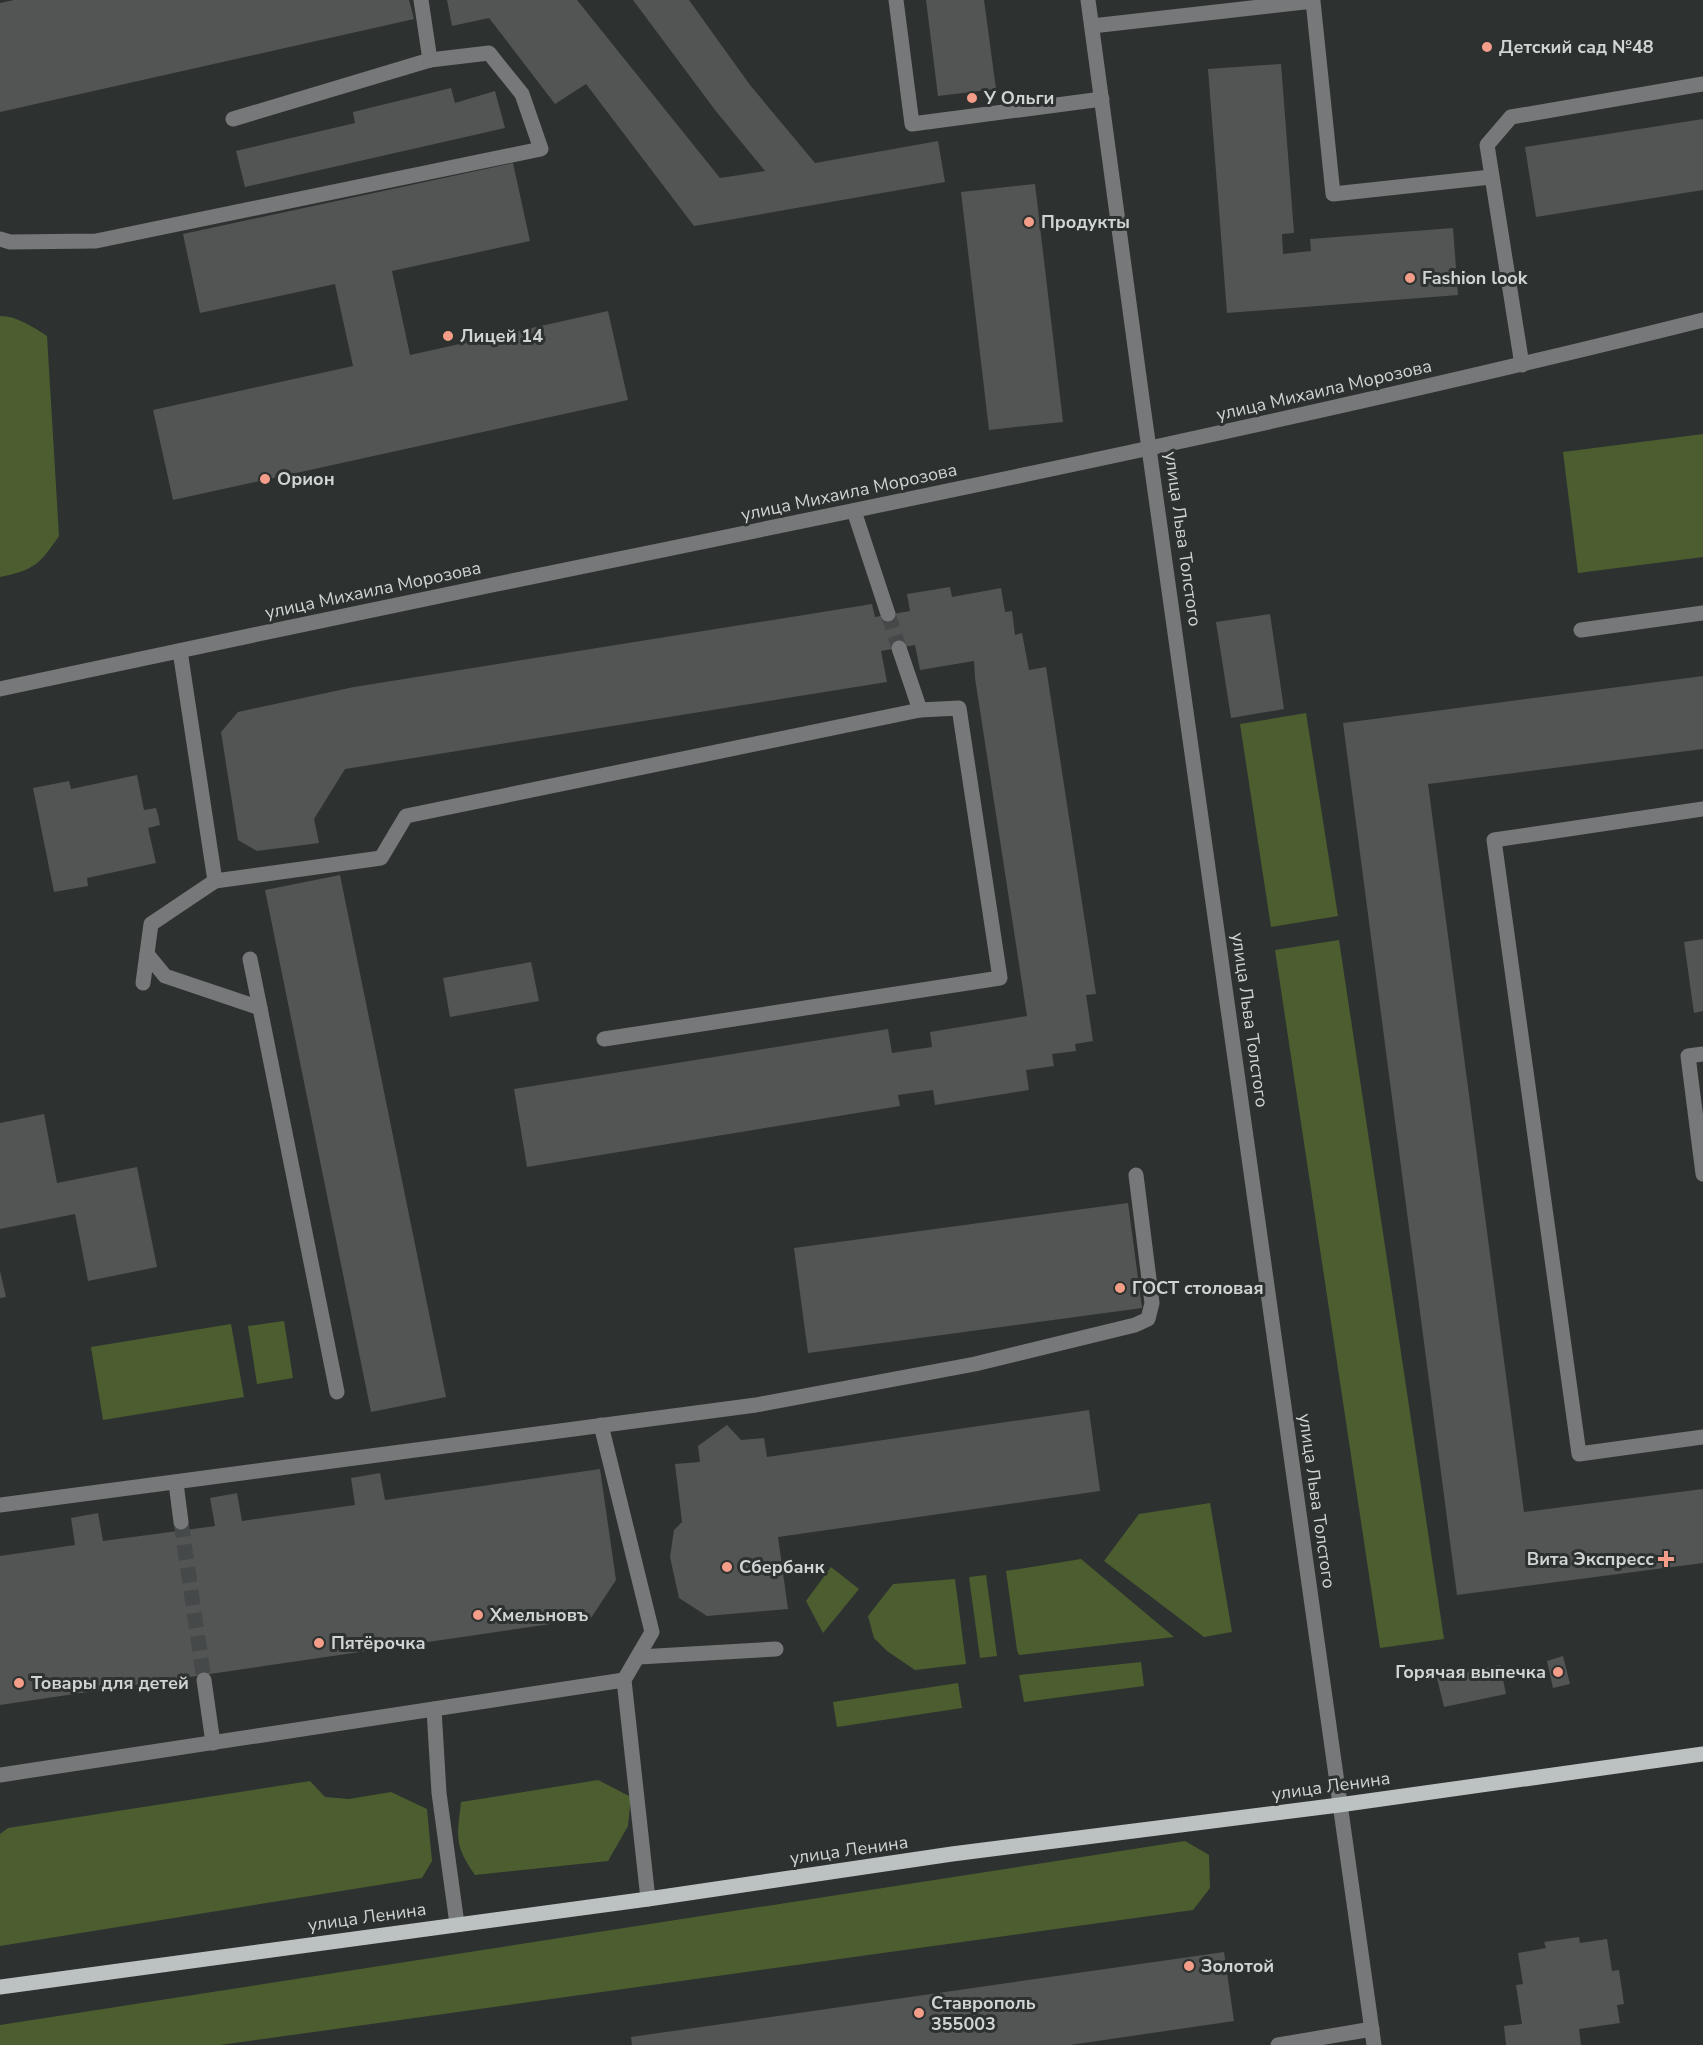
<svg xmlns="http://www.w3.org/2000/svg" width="1703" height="2045" viewBox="0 0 1703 2045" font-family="'Nunito Sans',sans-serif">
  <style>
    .green { fill: #4c5e2f }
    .building { fill: #525553 }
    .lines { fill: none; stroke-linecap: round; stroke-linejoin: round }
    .minor-tunnel { stroke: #464949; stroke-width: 15; stroke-dasharray: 15 8; stroke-linecap: butt }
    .minor { stroke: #767879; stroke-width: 15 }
    .major { stroke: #bcc1c2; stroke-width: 15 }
    .poi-dot { fill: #f49e89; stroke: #2d3130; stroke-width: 2 }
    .labels { text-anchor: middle; stroke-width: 6; stroke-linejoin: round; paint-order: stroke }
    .poi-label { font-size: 18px; font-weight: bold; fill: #d1d4d4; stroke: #2d3130; text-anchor: start }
    .street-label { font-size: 18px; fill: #d1d4d4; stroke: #2d3130 }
  </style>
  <rect width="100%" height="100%" fill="#2d3130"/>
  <g class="green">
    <path d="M0 316C17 316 33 327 47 336L59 536C39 565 34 570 0 577Z"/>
    <polygon points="1703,434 1703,557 1578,573 1563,452"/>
    <polygon points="1306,713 1338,916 1271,927 1240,724"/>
    <polygon points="1339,940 1444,1639 1380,1648 1275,950"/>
    <polygon points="284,1321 293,1378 257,1384 248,1326"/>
    <polygon points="231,1324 244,1397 103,1420 91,1347"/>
    <polygon points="1210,1503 1232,1632 1204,1637 1104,1561 1139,1514"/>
    <polygon points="1081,1559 1174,1637 1019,1655 1017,1650 1006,1571"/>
    <polygon points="831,1567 859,1589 823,1633 806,1601"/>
    <polygon points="986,1575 997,1656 980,1658 969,1577"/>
    <polygon points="955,1579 966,1664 915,1670 887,1651 874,1638 868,1616 893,1584"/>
    <polygon points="1141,1662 1144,1686 1024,1702 1019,1675"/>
    <polygon points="958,1683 962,1708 837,1727 833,1702"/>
    <path d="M598 1780 631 1797 628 1826 608 1861 475 1875C454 1844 457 1839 461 1802Z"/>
    <polygon points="310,1781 325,1797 349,1799 391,1792 427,1809 432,1861 422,1878 0,1946 0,1834 8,1828"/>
    <polygon points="1185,1841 1209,1855 1210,1888 1193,1910 220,2045 0,2045 0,2025"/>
  </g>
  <g class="building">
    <polygon points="14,0 409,0 414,19 0,112 0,3"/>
    <polygon points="447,0 577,0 720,178 765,171 715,110 633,0 689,0 750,85 815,163 938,141 945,182 694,226 586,84 555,104 489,18 452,26"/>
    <polygon points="926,0 984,0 996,89 938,96"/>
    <polygon points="1281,64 1294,233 1282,234 1283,254 1311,251 1310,239 1453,228 1458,295 1227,313 1208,69"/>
    <polygon points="451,88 455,103 495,91 505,128 245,187 236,151 355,123 353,112"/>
    <polygon points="1703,119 1703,190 1536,217 1525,147"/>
    <polygon points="513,163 530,241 392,271 410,355 608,311 628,400 173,500 153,410 353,366 335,284 200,313 183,234"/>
    <polygon points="1035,184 1063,422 989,430 961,192"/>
    <polygon points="950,587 952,597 1001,588 1005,612 1012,611 1015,635 1022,633 1029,670 1046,667 1096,994 1086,995 1093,1041 1075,1044 1076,1051 1052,1054 1054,1066 1026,1070 1029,1090 935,1105 933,1090 898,1095 900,1106 527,1167 514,1089 888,1029 892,1053 932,1047 930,1032 1027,1016 975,678 974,661 920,670 915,645 881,651 887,682 345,769 314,819 319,843 257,851 238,840 221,732 238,712 354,687 872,604 875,617 910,611 907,594"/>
    <polygon points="1270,614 1284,709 1231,718 1216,622"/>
    <polygon points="1703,676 1703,749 1428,784 1524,1512 1703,1489 1703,1563 1457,1595 1343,723"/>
    <polygon points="137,775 144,810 156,808 158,815 160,825 148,828 156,863 87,878 88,886 54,892 33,788 69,781 71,789"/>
    <polygon points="340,875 446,1397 371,1412 265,890"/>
    <polygon points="1703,939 1703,1011 1694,1013 1684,942"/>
    <polygon points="531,962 539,1001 450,1017 443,978"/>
    <polygon points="44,1114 57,1183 137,1167 157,1267 88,1281 75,1214 0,1229 0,1123"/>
    <polygon points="1128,1203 1142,1308 808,1353 794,1248"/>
    <polygon points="0,1271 6,1297 0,1298"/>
    <polygon points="1089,1410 1100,1491 778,1537 788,1609 707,1616 679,1598 670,1557 674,1530 682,1522 675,1464 700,1462 698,1446 727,1425 741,1440 764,1438 767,1457"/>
    <polygon points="600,1469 616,1580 591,1618 0,1705 0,1556 75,1545 71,1518 98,1513 103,1541 215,1526 210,1498 237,1493 242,1521 355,1505 351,1478 380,1473 385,1500"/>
    <polygon points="1563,1656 1570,1684 1553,1688 1547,1661"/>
    <polygon points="1500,1665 1506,1694 1444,1707 1437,1678"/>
    <polygon points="1579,1937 1580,1943 1607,1939 1612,1971 1619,1970 1624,2004 1617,2005 1620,2023 1579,2029 1581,2045 1506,2045 1504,2026 1522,2024 1516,1985 1523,1984 1518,1953 1546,1948 1544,1942"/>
    <polygon points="1224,1952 1234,2021 1070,2045 632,2045 631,2037"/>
  </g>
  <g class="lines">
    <g class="minor-tunnel">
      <polyline points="888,614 899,648"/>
      <polyline points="181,1522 204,1680"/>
    </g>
    <g class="minor">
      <polyline points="896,0 912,124 1102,99"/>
      <polyline points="1088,0 1143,406 1374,2045"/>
      <polyline points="1092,26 1313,1 1333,194 1491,177"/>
      <polyline points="233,119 430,60 421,0"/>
      <polyline points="0,239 10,242 96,241 541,149 522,94 489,53 430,60"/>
      <polyline points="1522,365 1487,145 1511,117 1703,84"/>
      <polyline points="854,511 888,614"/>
      <polyline points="1581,630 1703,613"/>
      <polyline points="899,648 920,710"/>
      <polyline points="180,651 215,881 381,858 406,816 920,710 959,708 1000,978 604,1039"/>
      <path d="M0 689C166 654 331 618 497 584 900 501 1304 420 1703 320"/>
      <polyline points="1703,809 1494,840 1579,1454 1703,1437"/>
      <polyline points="147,954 165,976 260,1008 337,1392"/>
      <polyline points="250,959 260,1008"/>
      <polyline points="143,983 151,924 215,881"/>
      <polyline points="1703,1054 1688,1056 1703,1174"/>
      <polyline points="601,1425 652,1632 624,1680 648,1899"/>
      <polyline points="176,1483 181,1522"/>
      <polyline points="0,1505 756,1405 975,1364 1135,1325 1148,1319 1152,1303 1136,1175"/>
      <polyline points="639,1657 776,1649"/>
      <polyline points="204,1680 213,1743"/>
      <polyline points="434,1709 439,1793 457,1924"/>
      <polyline points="0,1775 624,1680"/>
      <polyline points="1278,2045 1372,2029"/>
    </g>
    <polyline class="major" points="0,1987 648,1899 952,1854 1339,1805 1703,1754"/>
  </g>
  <g class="poi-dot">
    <circle cx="1487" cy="47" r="6"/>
    <circle cx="972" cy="98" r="6"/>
    <circle cx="1029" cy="222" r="6"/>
    <circle cx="1410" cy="278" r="6"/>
    <circle cx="448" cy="336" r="6"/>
    <circle cx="265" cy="479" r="6"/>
    <circle cx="1120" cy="1288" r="6"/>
    <path d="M1663 1550h6v6h6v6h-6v6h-6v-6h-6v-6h6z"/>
    <circle cx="727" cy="1567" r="6"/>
    <circle cx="478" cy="1615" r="6"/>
    <circle cx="319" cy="1643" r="6"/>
    <circle cx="1558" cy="1672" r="6"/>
    <circle cx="19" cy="1683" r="6"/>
    <circle cx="1189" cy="1966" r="6"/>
    <circle cx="919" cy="2013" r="6"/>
  </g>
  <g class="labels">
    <g class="poi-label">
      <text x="1499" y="53">Детский сад №48</text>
      <text x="984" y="104">У Ольги</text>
      <text x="1041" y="228">Продукты</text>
      <text x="1422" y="284">Fashion look</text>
      <text x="460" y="342">Лицей 14</text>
      <text x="277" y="485">Орион</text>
      <text x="1132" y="1294">ГОСТ столовая</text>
      <text x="1654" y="1565" text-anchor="end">Вита Экспресс</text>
      <text x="739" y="1573">Сбербанк</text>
      <text x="490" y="1621">Хмельновъ</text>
      <text x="331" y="1649">Пятёрочка</text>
      <text x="1546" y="1678" text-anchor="end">Горячая выпечка</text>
      <text x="31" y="1689">Товары для детей</text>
      <text x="1201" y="1972">Золотой</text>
      <text x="931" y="2009">Ставрополь<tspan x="931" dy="21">355003</tspan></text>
    </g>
    <g class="street-label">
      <text transform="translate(1324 390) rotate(-13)" y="6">улица Михаила Морозова</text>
      <text transform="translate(849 492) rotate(-12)" y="6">улица Михаила Морозова</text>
      <text transform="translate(1183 539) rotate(82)" y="6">улица Льва Толстого</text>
      <text transform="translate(373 590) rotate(-12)" y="6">улица Михаила Морозова</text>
      <text transform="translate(1250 1020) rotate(82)" y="6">улица Льва Толстого</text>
      <text transform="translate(1317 1501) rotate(82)" y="6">улица Льва Толстого</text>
      <text transform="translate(1331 1786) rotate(-8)" y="6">улица Ленина</text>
      <text transform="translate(849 1850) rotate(-8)" y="6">улица Ленина</text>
      <text transform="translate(367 1917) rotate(-8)" y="6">улица Ленина</text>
    </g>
  </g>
</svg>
